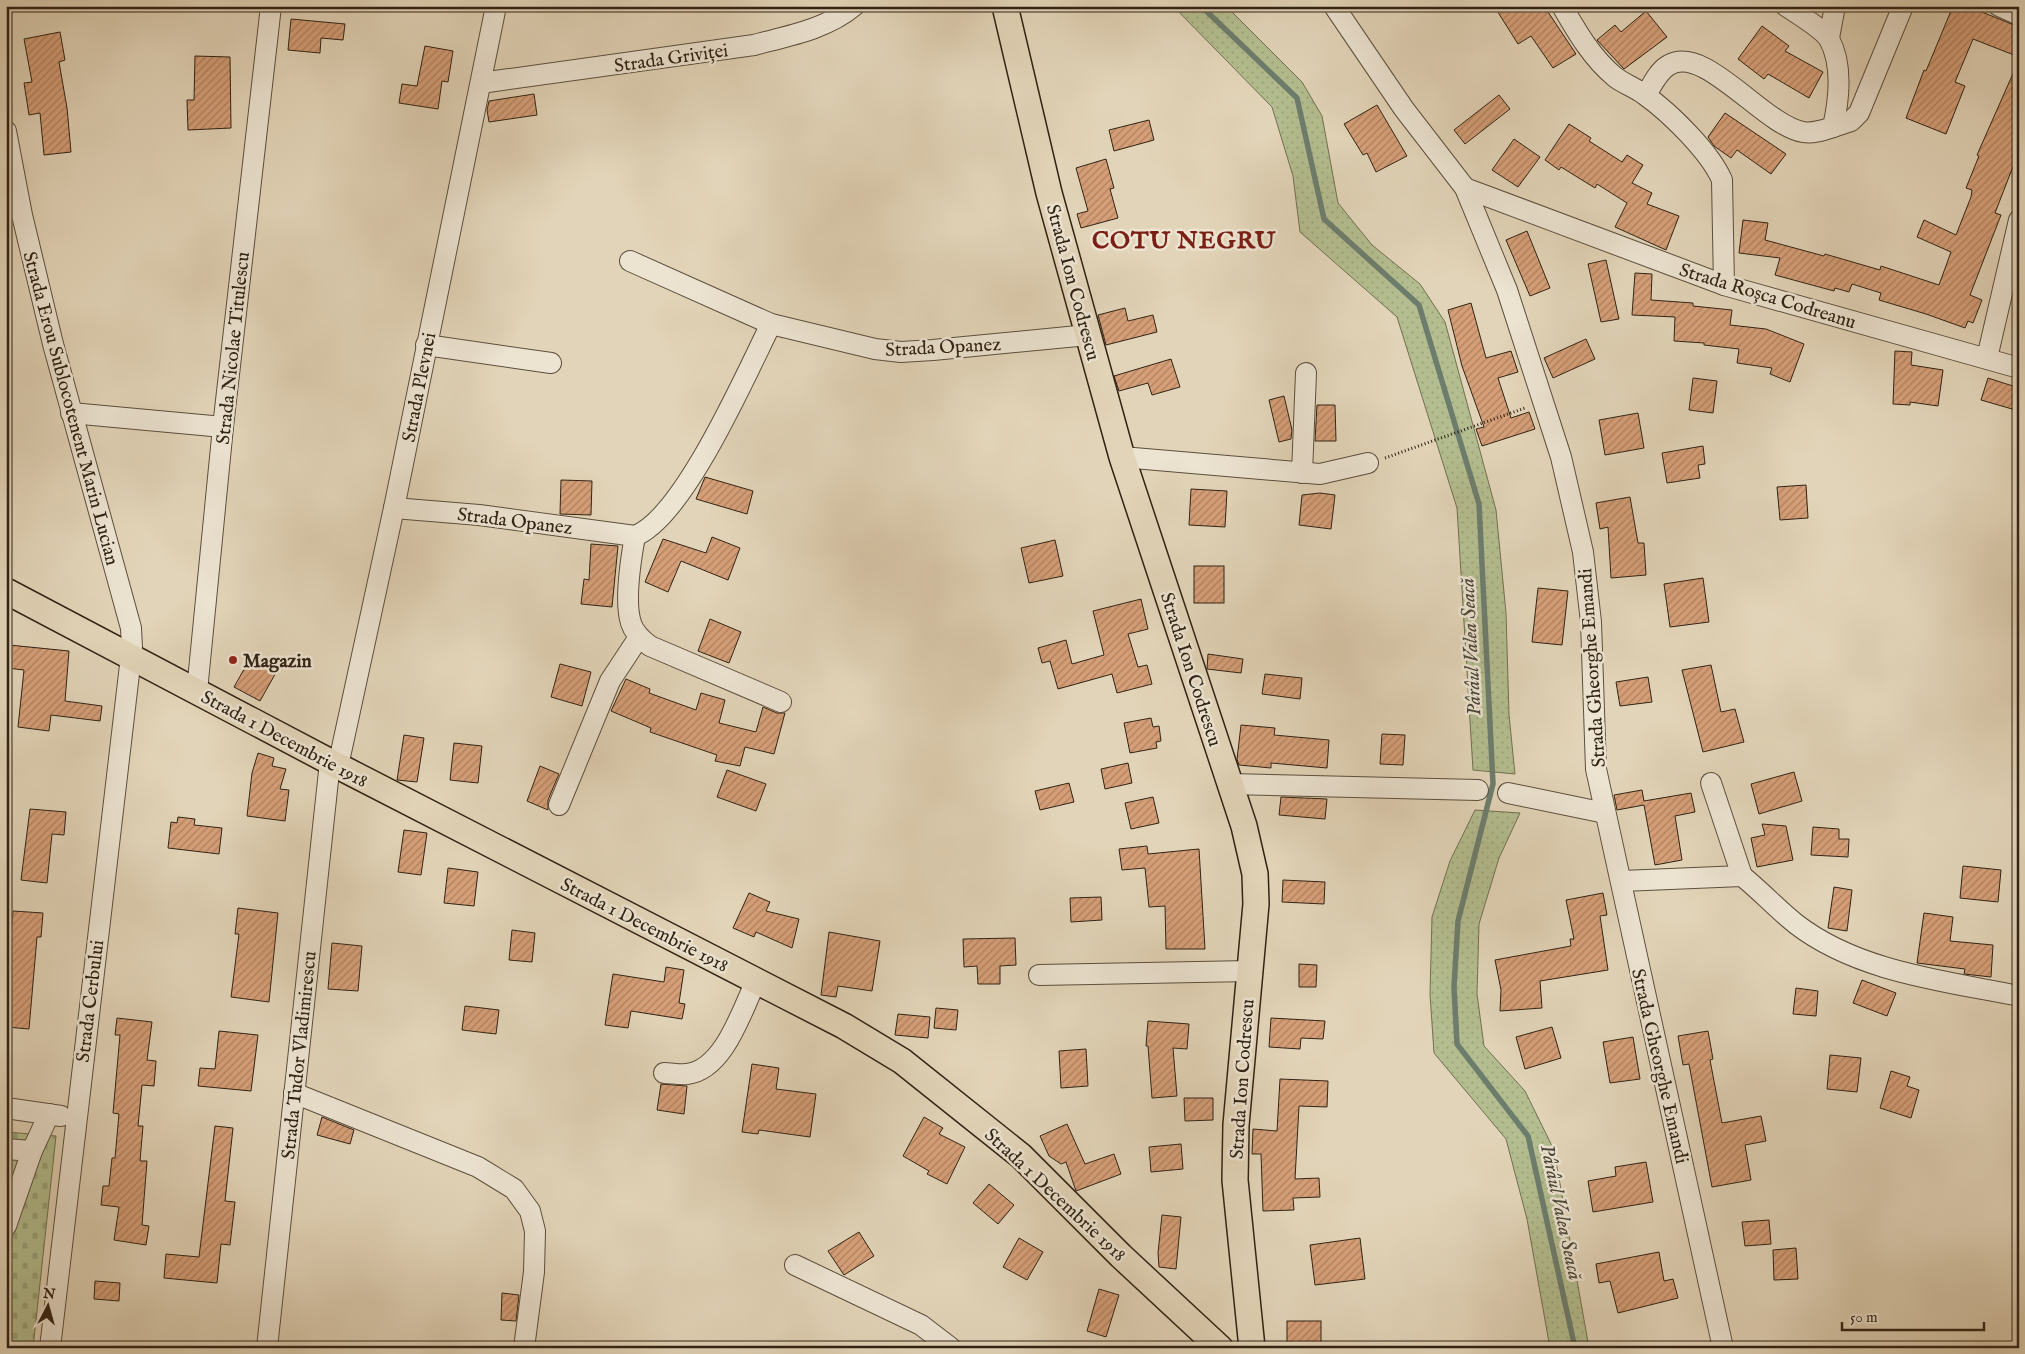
<svg xmlns="http://www.w3.org/2000/svg" width="2025" height="1354" viewBox="0 0 2025 1354" font-family="'IM FELL English',serif">
  <style>
    .grass { fill: url(#grass-dots); stroke: #727052 }
    .cemetery { fill: url(#cemetery-stones); stroke: #727052 }
    .lines { fill: none; stroke-linecap: round; stroke-linejoin: round }
    .stream { stroke: #6d7d6d; stroke-width: 5.5 }
    .building { fill: url(#building-hatch); stroke: #302314 }
    .minor-casing { stroke: #5c4f3d; stroke-width: 22 }
    .major-casing { stroke: #302314; stroke-width: 28 }
    .path { stroke: #302314; stroke-width: 3; stroke-dasharray: 1 2.5; stroke-linecap: butt }
    .minor { stroke: #ece3d1; stroke-width: 20 }
    .major { stroke: #e2d4b8; stroke-width: 25 }
    .poi-dot { fill: #8f2418; stroke: #ece3d1; stroke-width: 2 }
    .labels { text-anchor: middle; stroke-width: 5; stroke-linejoin: round; paint-order: stroke }
    .street-label { font-size: 19px; fill: #302314; stroke: #ece3d1 }
    .poi-label { font-size: 19px; font-weight: bold; fill: #302314; stroke: #ece3d1; text-anchor: start }
    .water-label { font-size: 20px; font-style: italic; fill: #4a4839; stroke: #ece3d1 }
    .district-label { font-size: 24px; font-weight: bold; letter-spacing: 1px; fill: #7a1f14; stroke: #ece3d1 }
  </style>
  <defs>
    <pattern id="grass-dots" width="8" height="8" patternUnits="userSpaceOnUse" patternTransform="scale(1.25)"><rect width="8" height="8" fill="#b3bd8f"/><path d="M2 2h.1M6 6h.1" fill="none" stroke="#9aa27a" stroke-width="1.8" stroke-linecap="round"/></pattern>
    <pattern id="cemetery-stones" width="16" height="16" patternUnits="userSpaceOnUse" patternTransform="scale(1.25)"><rect width="16" height="16" fill="#b3bd8f"/><path d="M2 7V4a2 2 0 0 1 4 0v3zM10 15v-3a2 2 0 0 1 4 0v3z" fill="#9aa27a"/></pattern>
    <pattern id="building-hatch" width="6" height="6" patternUnits="userSpaceOnUse" patternTransform="scale(1.25)"><rect width="6" height="6" fill="#d69f78"/><path d="M-1 1l2-2M0 6l6-6M5 7l2-2" fill="none" stroke="#ae8161"/></pattern>
  </defs>
  <rect width="100%" height="100%" fill="#e2d4b8"/>
  <filter id="stains"><feTurbulence type="fractalNoise" baseFrequency=".004" numOctaves="4"/><feColorMatrix values="0 0 0 0 .2 0 0 0 0 .09 0 0 0 0 .02 0 0 0 .5 -.17"/></filter>
  <radialGradient id="worn" r=".72"><stop offset=".6" stop-color="#630" stop-opacity="0"/><stop offset="1" stop-color="#630" stop-opacity=".3"/></radialGradient>
  <g class="grass">
    <polygon points="1173,6 1226,6 1302,82 1322,116 1338,203 1372,245 1420,284 1445,322 1496,510 1506,613 1509,715 1515,774 1473,770 1457,508 1397,317 1300,232 1293,176 1272,107"/>
    <polygon points="1475,810 1520,813 1499,858 1479,924 1477,994 1484,1046 1525,1091 1554,1150 1589,1348 1550,1348 1527,1219 1506,1139 1434,1053 1430,994 1432,917 1450,861"/>
  </g>
  <polygon class="cemetery" points="6,1132 56,1136 33,1348 6,1348"/>
  <g class="lines">
    <polyline class="stream" points="1201,6 1297,98 1324,219 1419,305 1479,504 1493,784 1458,921 1454,987 1457,1044 1528,1136 1575,1348"/>
  </g>
  <g class="building">
    <polygon points="1494,6 1544,6 1576,54 1553,68 1531,36 1518,44"/>
    <polygon points="1953,6 1967,6 2019,27 2019,57 1973,39 1955,82 1965,86 1946,134 1906,118 1924,70 1926,71"/>
    <polygon points="1646,11 1667,37 1624,69 1597,40 1615,25 1621,32"/>
    <polygon points="291,19 345,24 343,40 321,38 320,53 288,50"/>
    <polygon points="1762,26 1789,46 1785,51 1823,72 1809,98 1768,74 1764,79 1738,59"/>
    <polygon points="60,32 65,60 59,62 67,108 71,152 44,155 40,113 29,115 24,83 32,82 24,39"/>
    <polygon points="425,46 453,51 448,82 442,81 438,109 399,103 402,84 417,86"/>
    <polygon points="195,56 230,57 231,128 188,130 187,100 194,100"/>
    <polygon points="2019,60 2019,151 1995,213 2001,215 1970,295 1982,300 1973,323 1968,321 1965,328 1926,314 1879,300 1881,293 1852,284 1849,292 1835,288 1834,291 1775,275 1780,258 1739,253 1743,220 1768,223 1765,240 1824,256 1825,254 1880,270 1881,266 1939,285 1951,252 1917,237 1924,220 1956,235 1971,197 1972,190 1966,188 1979,156 1977,155"/>
    <polygon points="534,94 537,115 489,122 487,110 489,101"/>
    <polygon points="1499,95 1510,109 1465,144 1454,130"/>
    <polygon points="1377,105 1407,156 1376,172 1367,153 1363,155 1344,124"/>
    <polygon points="1725,113 1786,154 1771,174 1737,150 1731,158 1714,146 1708,137"/>
    <polygon points="1149,120 1154,140 1114,151 1109,130"/>
    <polygon points="1569,124 1591,138 1589,141 1622,162 1627,155 1643,165 1632,183 1652,193 1647,204 1679,216 1666,250 1615,227 1627,203 1597,184 1595,188 1561,167 1559,170 1545,160"/>
    <polygon points="1514,139 1540,157 1518,187 1492,170"/>
    <polygon points="1106,159 1114,188 1110,189 1118,218 1081,228 1077,214 1088,211 1076,168"/>
    <polygon points="1527,231 1550,288 1530,296 1506,240"/>
    <polygon points="1606,260 1619,319 1601,322 1588,264"/>
    <polygon points="1635,273 1652,274 1651,300 1693,303 1693,306 1732,310 1730,325 1766,329 1804,344 1790,382 1770,374 1772,368 1737,363 1739,349 1704,345 1704,343 1674,341 1675,317 1632,315"/>
    <polygon points="1471,303 1486,358 1511,351 1518,372 1498,378 1511,418 1529,412 1535,429 1482,446 1476,429 1484,427 1462,366 1448,310"/>
    <polygon points="1125,308 1128,321 1153,315 1157,332 1106,345 1098,315"/>
    <polygon points="1586,339 1595,359 1553,378 1544,358"/>
    <polygon points="1895,351 1912,352 1911,365 1943,370 1938,406 1910,402 1910,405 1893,404"/>
    <polygon points="1171,359 1180,387 1152,395 1148,383 1119,391 1114,376"/>
    <polygon points="1693,378 1717,381 1713,413 1689,410"/>
    <polygon points="1988,378 2019,388 2019,411 1981,400"/>
    <polygon points="1284,396 1292,430 1291,439 1279,442 1269,400"/>
    <polygon points="1317,405 1335,405 1336,441 1315,441"/>
    <polygon points="1638,413 1644,448 1605,455 1599,420"/>
    <polygon points="1703,446 1705,464 1698,465 1700,478 1667,483 1662,453"/>
    <polygon points="705,477 753,491 747,514 696,499"/>
    <polygon points="561,480 592,481 591,515 560,514"/>
    <polygon points="1806,485 1808,518 1780,520 1777,487"/>
    <polygon points="1191,489 1227,491 1225,527 1189,525"/>
    <polygon points="1320,493 1335,495 1331,529 1299,525 1302,495"/>
    <polygon points="1630,497 1638,543 1644,543 1646,575 1611,578 1608,527 1600,529 1596,503"/>
    <polygon points="712,537 740,548 728,580 681,561 668,592 645,582 663,539 706,553"/>
    <polygon points="1055,540 1063,576 1029,583 1021,548"/>
    <polygon points="591,544 618,546 612,607 581,604 584,579 589,580"/>
    <rect x="1194" y="566" width="30" height="37"/>
    <polygon points="1703,578 1709,622 1670,627 1664,584"/>
    <polygon points="1538,588 1568,591 1562,645 1532,642"/>
    <polygon points="1141,599 1148,629 1128,634 1138,667 1147,665 1152,684 1117,693 1112,674 1058,689 1050,661 1042,663 1038,648 1066,640 1072,664 1104,655 1093,611"/>
    <polygon points="710,619 741,632 729,663 698,651"/>
    <polygon points="9,645 69,651 65,701 102,706 100,721 51,715 49,731 18,727 24,670 7,668"/>
    <polygon points="1208,654 1243,659 1241,673 1207,669"/>
    <polygon points="252,655 278,669 260,701 234,687"/>
    <polygon points="560,664 591,672 582,706 551,697"/>
    <polygon points="1711,665 1721,712 1735,709 1744,742 1703,752 1682,670"/>
    <polygon points="1265,674 1302,678 1300,699 1262,694"/>
    <polygon points="1648,677 1652,702 1620,706 1616,682"/>
    <polygon points="626,679 650,689 649,693 696,710 701,693 725,700 719,723 756,732 763,707 777,713 785,713 774,754 745,747 740,766 715,761 717,755 650,732 651,728 611,711"/>
    <polygon points="1151,718 1153,727 1159,726 1161,741 1156,742 1157,748 1130,753 1124,723"/>
    <polygon points="1241,725 1275,728 1274,735 1329,740 1327,768 1271,763 1271,768 1239,765 1237,759"/>
    <polygon points="1382,734 1405,735 1403,765 1380,764"/>
    <polygon points="404,735 424,738 417,782 397,780"/>
    <polygon points="454,743 482,746 478,783 450,780"/>
    <polygon points="258,753 274,758 272,766 286,769 280,789 289,790 285,821 247,816 252,773"/>
    <polygon points="1128,763 1132,783 1105,789 1101,769"/>
    <polygon points="540,766 559,774 548,800 548,810 527,801"/>
    <polygon points="727,770 766,784 756,811 717,797"/>
    <polygon points="1794,772 1802,801 1759,814 1751,784"/>
    <polygon points="1069,783 1074,802 1040,810 1035,791"/>
    <polygon points="1642,790 1644,801 1691,793 1695,812 1675,816 1682,860 1655,865 1644,805 1617,810 1614,795"/>
    <polygon points="1153,797 1159,823 1131,829 1125,803"/>
    <polygon points="1281,797 1327,799 1325,819 1279,815"/>
    <polygon points="30,809 66,812 64,835 52,834 47,883 21,880"/>
    <polygon points="178,817 195,819 194,825 222,828 219,854 168,848 171,822 177,823"/>
    <polygon points="1762,824 1786,826 1793,860 1757,867 1751,838 1765,835"/>
    <polygon points="1813,827 1839,829 1839,839 1849,839 1848,857 1811,855"/>
    <polygon points="404,830 427,833 421,875 398,872"/>
    <polygon points="1147,846 1148,854 1199,849 1205,949 1166,949 1165,906 1149,907 1145,868 1122,870 1119,849"/>
    <polygon points="1963,866 2001,870 1998,902 1960,898"/>
    <polygon points="448,868 478,872 474,906 444,903"/>
    <polygon points="1283,880 1325,882 1324,904 1282,902"/>
    <polygon points="1834,887 1852,890 1847,931 1828,928"/>
    <polygon points="749,893 770,902 766,911 799,919 792,948 756,932 754,937 733,928"/>
    <polygon points="1603,893 1607,915 1600,916 1608,970 1540,981 1542,1008 1500,1011 1501,990 1495,960 1571,946 1570,939 1574,939 1566,900"/>
    <polygon points="1101,897 1102,920 1071,922 1070,898"/>
    <polygon points="238,908 278,913 269,1002 231,997 239,934 235,934"/>
    <polygon points="13,911 43,913 41,937 37,937 29,1029 6,1027 11,975 6,975 6,946 10,946"/>
    <polygon points="1924,913 1953,917 1950,941 1993,945 1991,977 1964,974 1965,969 1917,963"/>
    <polygon points="512,930 535,933 532,962 509,960"/>
    <polygon points="829,932 880,941 872,991 838,986 836,997 821,995"/>
    <polygon points="1015,938 1016,965 1000,966 1000,984 978,984 977,966 964,967 963,939"/>
    <polygon points="332,943 362,946 358,991 328,989"/>
    <polygon points="1299,964 1317,965 1316,987 1299,987"/>
    <polygon points="666,967 684,970 679,1003 685,1004 682,1019 631,1011 628,1028 605,1025 613,974 664,982"/>
    <polygon points="1862,980 1896,993 1887,1016 1853,1003"/>
    <polygon points="1796,988 1818,991 1816,1016 1793,1014"/>
    <polygon points="465,1006 499,1010 496,1034 462,1030"/>
    <polygon points="936,1008 958,1010 956,1030 934,1028"/>
    <polygon points="898,1014 930,1017 928,1038 895,1035"/>
    <polygon points="117,1018 152,1022 147,1060 156,1061 154,1086 142,1085 138,1126 143,1126 140,1161 147,1161 142,1225 149,1226 146,1245 114,1240 119,1207 101,1205 103,1186 109,1186 112,1158 115,1158 119,1114 113,1113 120,1035 115,1035"/>
    <polygon points="1271,1018 1325,1021 1323,1039 1301,1038 1300,1049 1269,1047"/>
    <polygon points="1148,1021 1189,1024 1187,1049 1173,1048 1177,1096 1152,1098 1148,1046 1146,1046"/>
    <polygon points="1552,1027 1561,1058 1525,1069 1516,1037"/>
    <polygon points="219,1031 258,1035 251,1091 198,1086 200,1068 215,1069"/>
    <polygon points="1708,1031 1713,1059 1710,1060 1722,1123 1761,1116 1766,1141 1745,1145 1751,1180 1712,1187 1689,1064 1683,1065 1678,1036"/>
    <polygon points="1633,1037 1640,1079 1610,1083 1603,1042"/>
    <polygon points="1086,1049 1088,1086 1061,1088 1059,1051"/>
    <polygon points="1830,1055 1861,1058 1857,1092 1827,1089"/>
    <polygon points="752,1064 779,1068 776,1089 816,1094 810,1137 759,1130 758,1134 742,1132"/>
    <polygon points="1891,1071 1910,1077 1907,1086 1919,1090 1911,1118 1880,1108"/>
    <polygon points="1280,1079 1328,1081 1327,1107 1299,1106 1295,1179 1319,1178 1320,1197 1293,1198 1294,1210 1263,1211 1261,1154 1252,1154 1253,1129 1277,1131"/>
    <polygon points="661,1084 687,1086 684,1114 657,1110"/>
    <polygon points="1184,1098 1213,1098 1213,1120 1185,1121"/>
    <polygon points="322,1117 354,1130 350,1144 317,1135"/>
    <polygon points="924,1117 943,1128 939,1134 965,1147 947,1184 927,1174 929,1171 903,1156"/>
    <polygon points="1067,1124 1085,1164 1114,1154 1121,1174 1076,1191 1066,1162 1061,1164 1049,1156 1040,1136"/>
    <polygon points="215,1126 233,1128 225,1201 235,1202 230,1245 221,1244 217,1283 164,1278 166,1254 199,1257"/>
    <polygon points="1181,1144 1183,1169 1151,1172 1149,1147"/>
    <polygon points="1646,1162 1653,1202 1593,1212 1588,1181 1616,1176 1615,1167"/>
    <polygon points="989,1184 1014,1205 998,1224 973,1203"/>
    <polygon points="1162,1215 1181,1217 1176,1269 1159,1267 1158,1253"/>
    <polygon points="1769,1220 1771,1244 1745,1246 1742,1222"/>
    <polygon points="859,1232 874,1256 844,1275 828,1251"/>
    <polygon points="1019,1238 1043,1252 1027,1280 1003,1267"/>
    <polygon points="1360,1238 1365,1279 1315,1285 1310,1245"/>
    <polygon points="1796,1248 1798,1279 1774,1280 1773,1250"/>
    <polygon points="1659,1252 1664,1281 1673,1279 1678,1298 1618,1313 1610,1281 1599,1283 1596,1264"/>
    <polygon points="95,1281 120,1283 119,1301 94,1299"/>
    <polygon points="1099,1289 1119,1295 1106,1337 1087,1331"/>
    <polygon points="502,1293 519,1295 516,1321 501,1320"/>
    <rect x="1287" y="1321" width="34" height="27"/>
  </g>
  <g class="lines">
    <defs>
      <g id="minor">
        <polyline points="1334,6 1404,109 1465,188 1507,290 1561,457 1583,552 1591,622 1596,769 1723,1348"/>
        <path d="M1562 6C1577 32 1592 58 1615 77 1624 84 1636 88 1645 95 1670 113 1710 152 1722 180L1724 285"/>
        <polyline points="1999,6 2019,15"/>
        <polyline points="1829,38 1835,6"/>
        <path d="M481 83 754 45C788 36 827 29 854 6"/>
        <path d="M1646 95C1652 85 1658 71 1669 65 1705 44 1763 125 1803 132 1813 134 1824 130 1833 127 1839 100 1843 64 1829 39 1823 29 1796 13 1786 6"/>
        <polyline points="1833,127 1851,121 1859,113 1903,6"/>
        <polyline points="6,131 22,215 53,344 131,628 132,648 50,1348"/>
        <polyline points="1465,188 1724,285 2019,368"/>
        <polyline points="630,261 771,324 875,349 901,352 933,350 1088,335"/>
        <polyline points="426,345 551,363"/>
        <polyline points="1987,358 2019,220"/>
        <polyline points="71,413 223,427"/>
        <polyline points="1122,457 1320,474 1368,463"/>
        <polyline points="1302,473 1306,373"/>
        <path d="M394 508 479 515 635 536C684 517 746 374 771 324"/>
        <path d="M635 536C631 558 624 601 631 623 634 633 642 640 650 646L781 702"/>
        <polyline points="197,691 223,427 271,6"/>
        <polyline points="338,766 394,508 496,6"/>
        <polyline points="1711,783 1742,876"/>
        <polyline points="1229,784 1478,790"/>
        <polyline points="1508,793 1605,813"/>
        <polyline points="559,805 610,681 639,637"/>
        <path d="M1622 881 1742 876C1761 891 1777 909 1796 924 1858 972 1945 981 2019 996"/>
        <polyline points="1039,975 1250,971"/>
        <path d="M664 1073C671 1073 680 1075 687 1074 724 1070 742 1010 756 981"/>
        <polyline points="294,1093 478,1167 514,1189 530,1211 535,1231 534,1272 524,1348"/>
        <polyline points="6,1108 61,1116"/>
        <polyline points="6,1149 32,1151"/>
        <polyline points="6,1226 32,1151 49,1114"/>
        <polyline points="795,1265 921,1325 951,1348"/>
        <polyline points="267,1348 330,762"/>
      </g>
      <g id="major">
        <polyline points="1005,6 1049,193 1122,457 1244,826 1255,874 1256,904 1236,1125 1235,1180 1252,1348"/>
        <polyline points="6,591 338,766 844,1026 902,1061 1021,1156 1121,1256 1220,1348"/>
      </g>
    </defs>
    <use href="#minor" class="minor-casing"/>
    <use href="#major" class="major-casing"/>
    <polyline class="path" points="1385,458 1525,408"/>
    <use href="#minor" class="minor"/>
    <use href="#major" class="major"/>
  </g>
  <circle class="poi-dot" cx="233" cy="660" r="5"/>
  <g class="labels">
    <g class="street-label">
      <text transform="translate(671 57) rotate(-8)" y="7">Strada Griviței</text>
      <text transform="translate(1074 282) rotate(75)" y="7">Strada Ion Codrescu</text>
      <text transform="translate(1768 295) rotate(17)" y="7">Strada Roșca Codreanu</text>
      <text transform="translate(943 346) rotate(-3)" y="7">Strada Opanez</text>
      <text transform="translate(232 348) rotate(-84)" y="7">Strada Nicolae Titulescu</text>
      <text transform="translate(418 387) rotate(-79)" y="7">Strada Plevnei</text>
      <text transform="translate(72 408) rotate(75)" y="7">Strada Erou Sublocotenent Marin Lucian</text>
      <text transform="translate(515 520) rotate(7)" y="7">Strada Opanez</text>
      <text transform="translate(1591 668) rotate(-94)" y="7">Strada Gheorghe Emandi</text>
      <text transform="translate(1192 669) rotate(72)" y="7">Strada Ion Codrescu</text>
      <text transform="translate(285 738) rotate(28)" y="7">Strada 1 Decembrie 1918</text>
      <text transform="translate(645 924) rotate(27)" y="7">Strada 1 Decembrie 1918</text>
      <text transform="translate(89 1001) rotate(-83)" y="7">Strada Cerbului</text>
      <text transform="translate(298 1055) rotate(-84)" y="7">Strada Tudor Vladimirescu</text>
      <text transform="translate(1661 1066) rotate(77)" y="7">Strada Gheorghe Emandi</text>
      <text transform="translate(1241 1079) rotate(-86)" y="7">Strada Ion Codrescu</text>
      <text transform="translate(1056 1194) rotate(43)" y="7">Strada 1 Decembrie 1918</text>
    </g>
    <g class="poi-label">
      <text x="243" y="667">Magazin</text>
    </g>
    <g class="water-label">
      <text transform="translate(1470 647) rotate(-93)" y="7">Pârâul Valea Seacă</text>
      <text transform="translate(1562 1212) rotate(78)" y="7">Pârâul Valea Seacă</text>
    </g>
    <g class="district-label">
      <text x="1184" y="248">COTU NEGRU</text>
    </g>
  </g>
  <rect width="2025" height="1354" fill="none" stroke="#e2d4b8" stroke-width="25"/>
  <rect x="8" y="8" width="2010" height="1339" fill="none" stroke="#302314" stroke-width="2.5"/>
  <rect x="12" y="12" width="2000" height="1329" fill="none" stroke="#302314"/>
  <g transform="translate(48 1306) rotate(6)" stroke="#ece3d1" stroke-width="4" paint-order="stroke">
  <path d="M0-4L9 19L0 12L-9 19Z" fill="#302314"/>
  <text y="-8" font-size="14" font-weight="bold" text-anchor="middle" fill="#302314">N</text>
  </g>
  <path d="M1842 1322v8h142v-8" fill="none" stroke="#302314" stroke-width="2.5"/>
  <text x="1850" y="1322" font-size="15" fill="#302314" stroke="#ece3d1" stroke-width="4" paint-order="stroke">50 m</text>
  <rect width="100%" height="100%" filter="url(#stains)"/>
  <rect width="100%" height="100%" fill="url(#worn)"/>
</svg>
